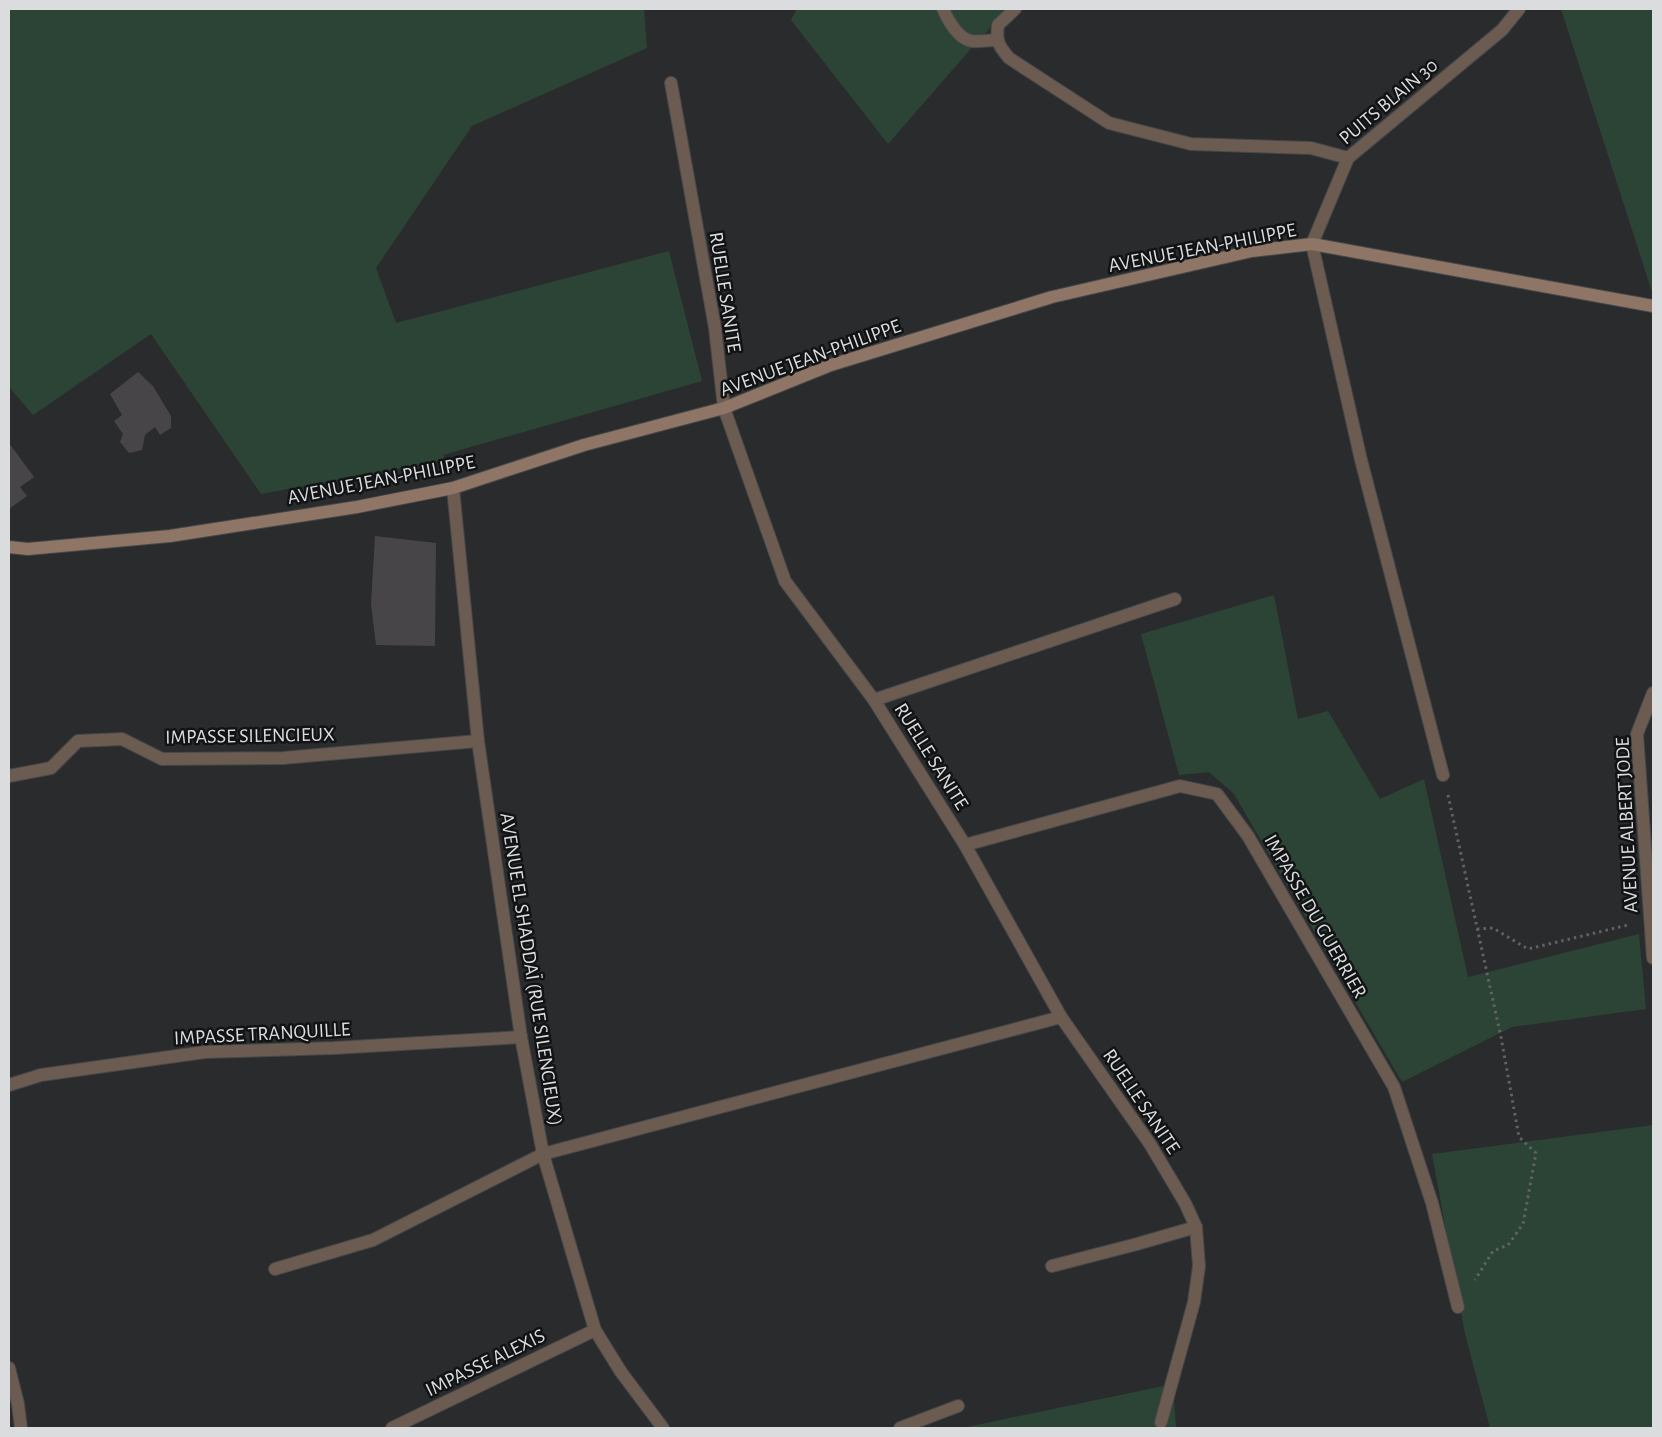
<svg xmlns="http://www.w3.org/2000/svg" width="1662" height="1437" viewBox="0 0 1662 1437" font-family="'Alegreya Sans',sans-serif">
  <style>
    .green { fill: #2c4436 }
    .building { fill: #484548 }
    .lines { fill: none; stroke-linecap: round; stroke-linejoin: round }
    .lane-casing { stroke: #454749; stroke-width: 14 }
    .street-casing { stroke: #454749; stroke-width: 14 }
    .secondary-casing { stroke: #454749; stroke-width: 14 }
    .path { stroke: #606264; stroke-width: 3; stroke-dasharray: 2.5 4; stroke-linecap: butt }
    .lane { stroke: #6b5b51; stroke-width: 12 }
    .street { stroke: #6b5b51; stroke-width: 12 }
    .secondary { stroke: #8f7566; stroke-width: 12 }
    .labels { text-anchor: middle; stroke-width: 5; stroke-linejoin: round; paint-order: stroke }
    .street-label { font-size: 20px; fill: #dbdcde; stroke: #121314 }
  </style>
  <rect width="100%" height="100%" fill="#292b2d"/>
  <g class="green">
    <polygon points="9,9 644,9 647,48 472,126 376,268 396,323 669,251 702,381 443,455 445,460 261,494 151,334 33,415 9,387"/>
    <polygon points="797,9 1008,9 975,44 888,144 791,20"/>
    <polygon points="1561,9 1653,9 1653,292 1652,292"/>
    <polygon points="1274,595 1298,719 1328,711 1380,799 1424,779 1468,977 1639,934 1646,1009 1512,1027 1402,1082 1234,794 1209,772 1179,775 1141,634"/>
    <polygon points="1653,1125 1653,1428 1490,1428 1465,1334 1432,1154"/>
    <polygon points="1173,1384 1176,1428 962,1428"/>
  </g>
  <g class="building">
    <polygon points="138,372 153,386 171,416 171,428 160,435 155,427 145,435 142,450 129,453 120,442 123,434 114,421 122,415 110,394"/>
    <polygon points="9,443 34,477 20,487 27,496 9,509"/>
    <polygon points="375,536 436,543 435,646 376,645 371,604"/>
  </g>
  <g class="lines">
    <defs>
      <g id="lane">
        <polyline points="1312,244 1361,460 1443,775"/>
        <polyline points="874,700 1175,599"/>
      </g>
      <g id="street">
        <path d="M943 9C948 20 958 39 972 41 980 42 989 40 997 40"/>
        <path d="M1015 9 998 25C996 41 998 45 1009 58L1109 123 1191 144 1311 148 1348 158"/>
        <polyline points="671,83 715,328 724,408 785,581 874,700 965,845 1061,1017 1150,1144 1185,1203 1196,1227 1199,1266 1194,1302 1161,1422"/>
        <polyline points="1312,244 1348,158 1502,30 1519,9"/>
        <polyline points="453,488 478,741 521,1037 543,1154 595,1330 621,1372 663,1428"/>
        <polyline points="1653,693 1637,734 1653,958"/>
        <polyline points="9,776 51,768 78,741 122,739 162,759 283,758 478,741"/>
        <polyline points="965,845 1180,786 1217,794 1248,836 1394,1087 1432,1203 1458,1307"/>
        <polyline points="9,1085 41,1075 205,1052 334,1048 521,1037"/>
        <polyline points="1052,1266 1137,1244 1196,1227"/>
        <polyline points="275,1269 373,1240 543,1154 1061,1017"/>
        <polyline points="9,1368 18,1404 21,1428"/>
        <polyline points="392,1428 595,1330"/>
        <polyline points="900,1428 958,1406"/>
      </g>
      <polyline id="secondary" points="9,547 28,549 170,536 357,507 453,488 584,445 724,408 831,365 1052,297 1252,251 1312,244 1653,306"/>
    </defs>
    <use href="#lane" class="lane-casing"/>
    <use href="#street" class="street-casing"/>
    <use href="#secondary" class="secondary-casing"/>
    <g class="path">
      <polyline points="1448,795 1501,1037 1519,1137 1536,1153 1523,1224 1508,1245 1493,1251 1475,1280"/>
      <polyline points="1477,929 1493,928 1528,949 1628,925"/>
    </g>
    <use href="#lane" class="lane"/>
    <use href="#street" class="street"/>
    <use href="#secondary" class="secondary"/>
  </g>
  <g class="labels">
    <g class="street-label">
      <text transform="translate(1388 101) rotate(-40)" y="7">PUITS BLAIN 30</text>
      <text transform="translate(1202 247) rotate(-11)" y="7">AVENUE JEAN-PHILIPPE</text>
      <text transform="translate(726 292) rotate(81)" y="7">RUELLE SANITE</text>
      <text transform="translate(810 357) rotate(-20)" y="7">AVENUE JEAN-PHILIPPE</text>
      <text transform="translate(381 479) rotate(-11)" y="7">AVENUE JEAN-PHILIPPE</text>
      <text transform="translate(250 735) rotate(-1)" y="7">IMPASSE SILENCIEUX</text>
      <text transform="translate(932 756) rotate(58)" y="7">RUELLE SANITE</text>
      <text transform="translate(1626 825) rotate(-93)" y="7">AVENUE ALBERT JODE</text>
      <text transform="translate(1316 916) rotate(60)" y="7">IMPASSE DU GUERRIER</text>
      <text transform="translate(532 969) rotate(81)" y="7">AVENUE EL SHADDAÏ (RUE SILENCIEUX)</text>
      <text transform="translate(262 1033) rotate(-3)" y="7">IMPASSE TRANQUILLE</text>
      <text transform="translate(1142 1101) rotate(56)" y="7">RUELLE SANITE</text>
      <text transform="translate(485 1362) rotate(-26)" y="7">IMPASSE ALEXIS</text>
    </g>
  </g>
  <rect width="1662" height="1437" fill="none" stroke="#dbdcde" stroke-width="20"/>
</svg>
